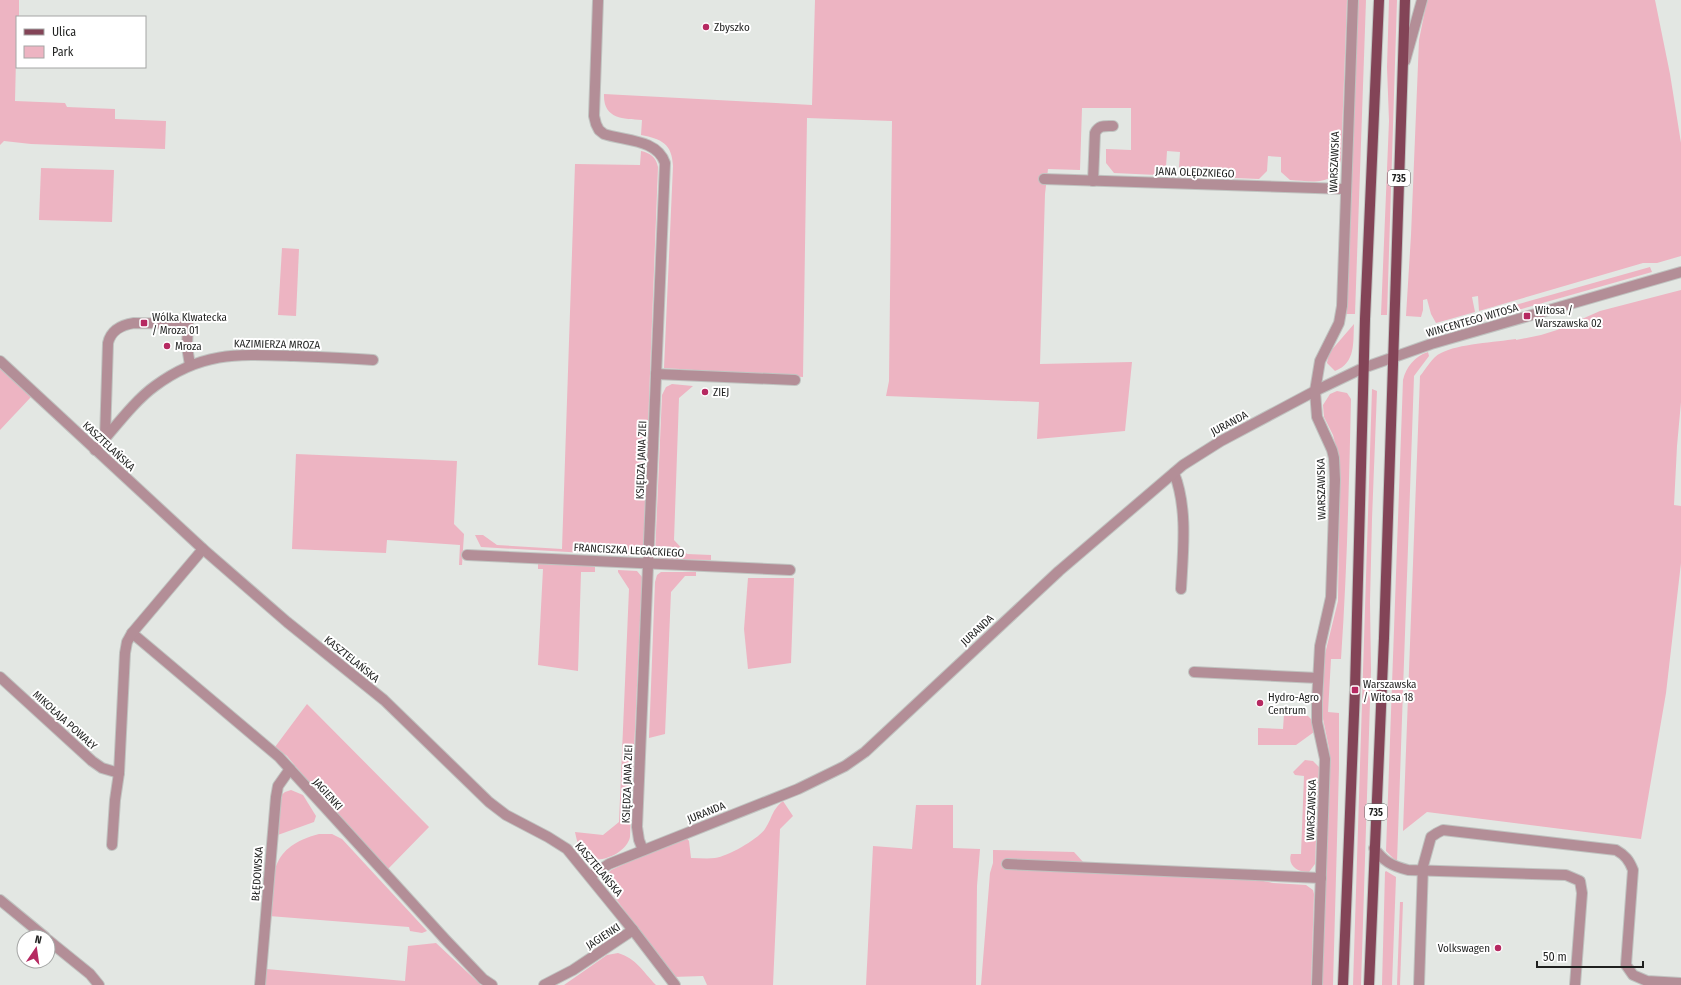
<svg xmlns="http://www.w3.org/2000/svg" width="1681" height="985" viewBox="0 0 1681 985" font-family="'Fira Sans Condensed',sans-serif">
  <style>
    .green { fill: #edb4c2 }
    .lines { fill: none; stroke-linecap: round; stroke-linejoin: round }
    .minor-casing { stroke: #c0c3c0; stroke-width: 12 }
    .major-casing { stroke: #c0c3c0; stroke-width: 12 }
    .minor { stroke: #b38e97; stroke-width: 10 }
    .major { stroke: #834457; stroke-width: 10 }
    .poi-dot { fill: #b62961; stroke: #fff; stroke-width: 1.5 }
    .labels { text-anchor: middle; stroke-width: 4; stroke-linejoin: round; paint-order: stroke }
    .shield { fill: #fff; stroke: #626362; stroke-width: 1 }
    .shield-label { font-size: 10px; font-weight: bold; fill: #1f201f }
    .poi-label { font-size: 11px; fill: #1f201f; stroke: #fff; text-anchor: start }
    .street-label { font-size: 11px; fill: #1f201f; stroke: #fff }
  </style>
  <rect width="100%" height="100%" fill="#e3e7e3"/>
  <g class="green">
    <polygon points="0,0 19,0 19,17 17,17 15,101 65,103 67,107 115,109 115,119 166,121 165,149 31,144 4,141 0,145"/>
    <path d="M815 0H1347L1341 159C1335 188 1312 181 1290 180L1281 172V157L1268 156 1267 171 1259 179 1188 176 1179 167 1180 152 1167 151 1166 167 1157 175 1114 173 1106 163V149L1131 150V108H1082L1080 170 1048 169 1045 194 1040 364 1132 362 1125 431 1037 439 1039 402 886 396 889 381 892 121 807 118 803 377 664 368 673 166C672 144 662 139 641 135L642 120C623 119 603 119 604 94L812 105Z"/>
    <polygon points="1358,0 1366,0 1355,314 1346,314"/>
    <polygon points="1389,0 1397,0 1387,315 1381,315 1389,121 1387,67"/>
    <polygon points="1427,0 1655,0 1670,74 1681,143 1681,256 1657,263 1643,263 1479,311 1478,296 1472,297 1475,312 1436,323 1431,314 1427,299 1423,300 1423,310 1421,317 1406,316 1411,235 1419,40"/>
    <path d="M641 151C650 153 656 157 658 167L643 554 638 556 481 547 475 535H483L497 545 562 549 575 164 640 165Z"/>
    <polygon points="41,168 114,170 112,222 39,220"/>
    <polygon points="282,248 299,249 296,316 278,315"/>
    <polygon points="1650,267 1652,272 1433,334 1435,329 1437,327"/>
    <path d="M1681 290V402L1677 446 1674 505 1681 506V563L1666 693 1641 839 1427 812 1403 831 1420 376C1426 369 1432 357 1441 353 1458 344 1496 342 1516 339V340L1541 335 1557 330 1600 311Z"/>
    <path d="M1354 324C1353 342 1356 363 1335 371L1327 363 1329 353Z"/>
    <path d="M1428 352 1429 356 1414 376 1397 862 1386 851 1403 380C1406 367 1415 356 1428 352Z"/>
    <polygon points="0,368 31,397 0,430"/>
    <polygon points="672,384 693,386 679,398 674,540 687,554 711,555 711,560 660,559 655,555 662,395 666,387"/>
    <polygon points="1372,389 1377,391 1372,519 1370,602 1371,670 1361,985 1353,985"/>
    <path d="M1337 391 1347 393 1351 399C1349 485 1347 572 1341 659H1331L1328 712 1339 713V768L1333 985H1322L1330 765 1329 748 1322 714 1325 654 1338 601 1340 463 1333 435 1324 417 1323 405 1330 394Z"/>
    <polygon points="296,454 457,461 454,524 464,534 462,565 459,565 460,545 387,540 386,553 292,549"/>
    <polygon points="538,563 595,566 595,572 581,572 578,671 538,665 543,569 538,569"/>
    <path d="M618 570 637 571 642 577 630 837C627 852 601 865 587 857 579 852 577 841 575 832L603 835 619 822 629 589 618 572Z"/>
    <polygon points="661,572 696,572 696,576 685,576 671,592 665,734 649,738 655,582 657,575"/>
    <polygon points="748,578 794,578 791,663 748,669 744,629"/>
    <polygon points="307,704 429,827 388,869 327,804 287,756 275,747"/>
    <polygon points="1284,714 1308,716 1311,719 1314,732 1296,745 1258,745 1258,728 1283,729"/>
    <path d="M1305 760 1313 761 1319 767 1315 864 1309 872C1299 873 1287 866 1291 854H1301L1304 776 1295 775 1293 772Z"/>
    <polygon points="291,790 303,795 316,816 314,822 275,836 278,798 285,792"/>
    <path d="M783 801 793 816 780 829 773 985H707L703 976 672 977 606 885V877L611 870 685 836 689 841 691 858C699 858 707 859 715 858 729 856 758 839 765 829 773 817 771 811 783 801Z"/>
    <polygon points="916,805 953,805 953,848 980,849 977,886 976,985 866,985 873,846 912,849"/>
    <path d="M319 834H332L342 839 427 931 422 933 410 931 409 927 269 916C273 873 270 847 319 834Z"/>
    <polygon points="993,850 1074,852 1085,864 1258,880 1273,883 1306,885 1313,890 1314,894 1311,985 981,985 990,873 993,863"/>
    <polygon points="1386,871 1396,877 1392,985 1382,985 1385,872"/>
    <polygon points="1400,902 1403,902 1400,985 1397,985"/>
    <polygon points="436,943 481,985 265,985 266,969 405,981 408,946"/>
    <path d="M618 953C637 959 642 971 656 985H564L607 955Z"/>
  </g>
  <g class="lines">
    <defs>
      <g id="minor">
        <path d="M598 0 594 116 596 124 599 130 604 134C625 141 657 139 665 163L637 827 639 840 643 850"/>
        <polyline points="1405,61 1422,0"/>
        <polyline points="1044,179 1345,189"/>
        <path d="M1093 181 1095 133C1099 125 1104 126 1113 126"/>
        <polyline points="0,361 203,549 287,622 384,700 489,802 506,815 548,837 567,849 633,930 675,985"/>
        <polyline points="656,374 795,380"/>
        <path d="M105 438 108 343C111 330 121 325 134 323L188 324 187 347 190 365"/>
        <path d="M95 450C113 430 134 401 155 386 202 351 239 354 294 356 320 357 346 358 373 360"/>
        <path d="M1174 473C1188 508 1183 551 1181 589"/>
        <polyline points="467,555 790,570"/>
        <polyline points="132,633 279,757 445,939 483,979 492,985"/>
        <polyline points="1194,672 1318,678"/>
        <polyline points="0,677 92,761 102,768 119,773"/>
        <polyline points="112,845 115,800 119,773 125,653 127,642 132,633 203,549"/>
        <path d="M1374 848C1383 861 1392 866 1408 870L1566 875 1580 881 1582 893 1575 985"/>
        <polyline points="1007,864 1321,878"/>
        <polyline points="590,876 609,864 798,789 845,766 865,752 1059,571 1183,465 1221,441 1315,391 1363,368 1431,344 1681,272"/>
        <polyline points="0,900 45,937"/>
        <polyline points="48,940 90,974 99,985"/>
        <polyline points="260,985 276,797 278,786 290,769"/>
        <polyline points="544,985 573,970 633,930"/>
        <polyline points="1317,985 1325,759 1317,722 1317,701 1320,646 1331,597 1335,480 1334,458 1332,450 1317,417 1315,391 1320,361 1339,323 1342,306 1353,0"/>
        <path d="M1419 985 1423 866 1431 837 1437 833 1443 830 1616 850C1625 855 1629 860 1633 870L1626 965 1633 975 1647 981 1681 983"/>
      </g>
      <g id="major">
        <polyline points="1343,985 1355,690 1365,319 1379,0"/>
        <polyline points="1369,985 1384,638 1405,0"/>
      </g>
    </defs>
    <use href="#minor" class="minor-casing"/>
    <use href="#major" class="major-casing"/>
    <use href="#minor" class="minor"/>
    <use href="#major" class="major"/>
  </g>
  <g class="poi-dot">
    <circle cx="706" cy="27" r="4"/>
    <rect x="1523" y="312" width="8" height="8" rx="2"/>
    <rect x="140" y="319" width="8" height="8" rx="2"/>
    <circle cx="167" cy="346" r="4"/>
    <circle cx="705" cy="392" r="4"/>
    <rect x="1351" y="686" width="8" height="8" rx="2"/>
    <circle cx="1260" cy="703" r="4"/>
    <circle cx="1498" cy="948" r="4"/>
  </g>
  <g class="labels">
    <g class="shield">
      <rect x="1388" y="170" width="22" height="16" rx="3"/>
      <rect x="1365" y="804" width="22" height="16" rx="3"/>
    </g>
    <g class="shield-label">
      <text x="1399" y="182">735</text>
      <text x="1376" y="816">735</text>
    </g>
    <g class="poi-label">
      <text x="714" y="31">Zbyszko</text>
      <text x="1535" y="314">Witosa /<tspan x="1535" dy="13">Warszawska 02</tspan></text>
      <text x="152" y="321">Wólka Klwatecka<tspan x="152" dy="13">/ Mroza 01</tspan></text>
      <text x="175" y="350">Mroza</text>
      <text x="713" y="396">ZIEJ</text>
      <text x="1363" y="688">Warszawska<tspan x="1363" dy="13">/ Witosa 18</tspan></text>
      <text x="1268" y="701">Hydro-Agro<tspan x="1268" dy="13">Centrum</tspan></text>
      <text x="1490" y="952" text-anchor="end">Volkswagen</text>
    </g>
    <g class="street-label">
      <text transform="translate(1334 162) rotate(-88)" y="4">WARSZAWSKA</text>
      <text transform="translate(1195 172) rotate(2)" y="4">JANA OLĘDZKIEGO</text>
      <text transform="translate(1472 320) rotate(-16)" y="4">WINCENTEGO WITOSA</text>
      <text transform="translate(277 344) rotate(1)" y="4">KAZIMIERZA MROZA</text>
      <text transform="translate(1229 423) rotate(-28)" y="4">JURANDA</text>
      <text transform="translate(109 446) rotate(43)" y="4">KASZTELAŃSKA</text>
      <text transform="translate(641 460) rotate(-88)" y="4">KSIĘDZA JANA ZIEI</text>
      <text transform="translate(1321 489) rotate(-91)" y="4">WARSZAWSKA</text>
      <text transform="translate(629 550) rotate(3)" y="4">FRANCISZKA LEGACKIEGO</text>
      <text transform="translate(977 630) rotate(-43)" y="4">JURANDA</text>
      <text transform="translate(352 659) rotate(39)" y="4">KASZTELAŃSKA</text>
      <text transform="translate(65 720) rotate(42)" y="4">MIKOŁAJA POWAŁY</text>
      <text transform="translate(627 784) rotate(-88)" y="4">KSIĘDZA JANA ZIEI</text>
      <text transform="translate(328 794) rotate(48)" y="4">JAGIENKI</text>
      <text transform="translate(1311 810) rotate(-88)" y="4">WARSZAWSKA</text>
      <text transform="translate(706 812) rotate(-22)" y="4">JURANDA</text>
      <text transform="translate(599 869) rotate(50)" y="4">KASZTELAŃSKA</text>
      <text transform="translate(257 874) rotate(-86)" y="4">BŁĘDOWSKA</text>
      <text transform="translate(603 936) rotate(-33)" y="4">JAGIENKI</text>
    </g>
  </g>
  <rect x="16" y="16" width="130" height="52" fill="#ffffff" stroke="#a5a6a5"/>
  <rect x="24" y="29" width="20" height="6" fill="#834457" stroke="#a5a6a5"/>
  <text x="52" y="36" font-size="12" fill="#1f201f">Ulica</text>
  <rect x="24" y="46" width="20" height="12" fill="#edb4c2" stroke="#a5a6a5"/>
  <text x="52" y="56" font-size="12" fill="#1f201f">Park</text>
  <g transform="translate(36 949) rotate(13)"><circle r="19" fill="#ffffff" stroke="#a5a6a5"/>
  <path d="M0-3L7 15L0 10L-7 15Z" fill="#b62961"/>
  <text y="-6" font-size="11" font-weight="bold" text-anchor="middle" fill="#1f201f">N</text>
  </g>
  <path d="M1537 961v6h106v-6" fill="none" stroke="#1f201f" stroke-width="2"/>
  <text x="1543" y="961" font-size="12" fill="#1f201f" stroke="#ffffff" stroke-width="3" paint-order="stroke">50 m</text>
</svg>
